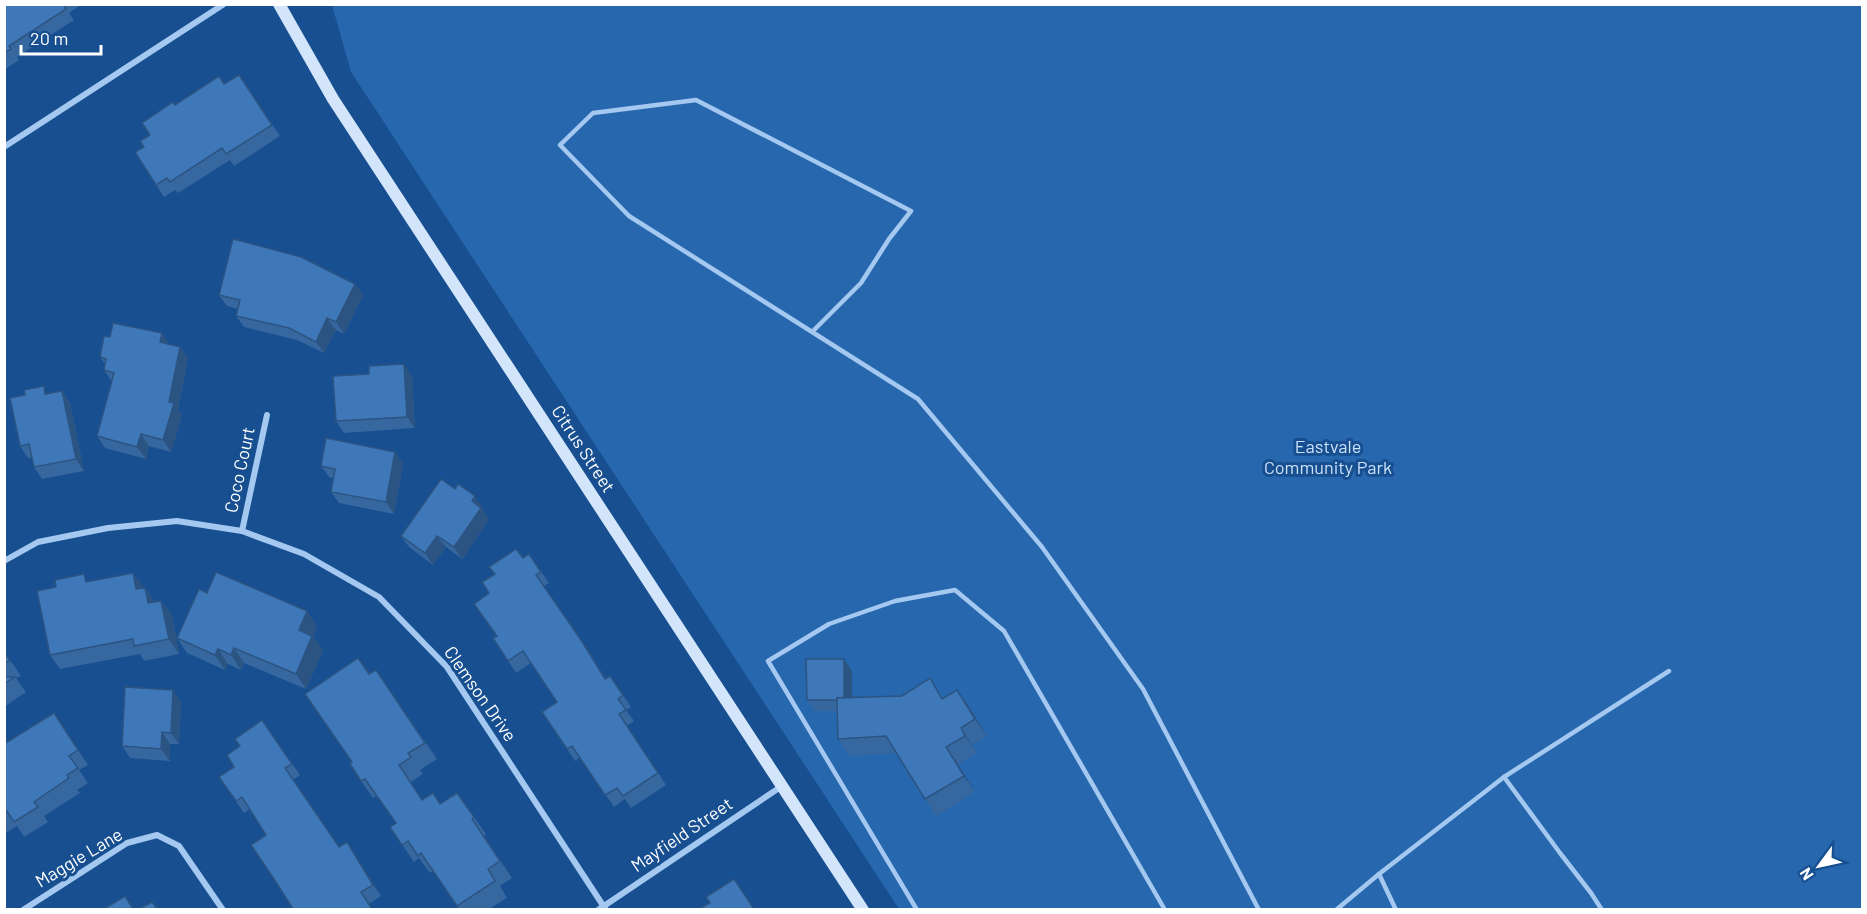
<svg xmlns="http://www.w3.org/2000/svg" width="1867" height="914" viewBox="0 0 1867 914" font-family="Barlow,sans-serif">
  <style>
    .green { fill: #2667ad }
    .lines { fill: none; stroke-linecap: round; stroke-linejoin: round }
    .lane { stroke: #a4c8f0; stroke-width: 4.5 }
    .street { stroke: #a4c8f0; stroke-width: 6 }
    .secondary { stroke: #d2e5fb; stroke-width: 12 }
    .wall { fill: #36679f }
    .shaded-wall { fill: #2c5482 }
    .building { fill: #3f78b9; stroke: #2c5482; stroke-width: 1.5 }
    .labels { text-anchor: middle; stroke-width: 6; stroke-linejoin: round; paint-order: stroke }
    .park-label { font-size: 18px; fill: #cbe2fb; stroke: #174f90 }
    .street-label { font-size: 18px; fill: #fff; stroke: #174f90 }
  </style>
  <rect width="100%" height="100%" fill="#174f90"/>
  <polygon class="green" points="332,5 1862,5 1862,909 899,909 351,72"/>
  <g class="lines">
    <g class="lane">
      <polyline points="812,332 861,283 889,239 911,211 696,100 593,113 560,145 629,216 918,399 1042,547 1143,689 1259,910"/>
      <polyline points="1504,777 1669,671"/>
      <polyline points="1379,874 1396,910"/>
      <polyline points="917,910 768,661 829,624 895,601 955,590 1004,631 1165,910"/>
      <polyline points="1336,910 1379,874 1504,777 1560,853 1591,893 1602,910"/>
    </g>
    <g class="street">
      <polyline points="4,147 224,4"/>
      <polyline points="242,531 267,415"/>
      <polyline points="4,561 38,542 108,528 177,521 242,531 304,554 379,597 447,667 606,910"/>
      <polyline points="23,910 127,843 157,835 179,846 223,910"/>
      <polyline points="598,910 782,786"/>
    </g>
    <polyline class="secondary" points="279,4 333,99 863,910"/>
  </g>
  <g class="wall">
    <polygon points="4,4 82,4 69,13 74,20 17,57 19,60 4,70"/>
    <polygon points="224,84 247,86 280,136 234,166 230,160 178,193 175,190 164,197 156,185 150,135 175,105"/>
    <polygon points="219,295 363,295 344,334 336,330 324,353 297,340 244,327 236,316 238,309 227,306"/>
    <polygon points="110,337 180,347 188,358 178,409 182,415 171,452 149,446 146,459 105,448 97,436 112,382 104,370 105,364 100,357"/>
    <polygon points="412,376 415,428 344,433 336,421"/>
    <polygon points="62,391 70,403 84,471 42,479 34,467 32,457 28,458 20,446 49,394"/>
    <polygon points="403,464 394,514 339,503 331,492 333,478 329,477 321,466"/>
    <polygon points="455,489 483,508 482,509 489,519 462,559 446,547 433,565 409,547 401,536"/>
    <polygon points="529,554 549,583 544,586 589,651 606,679 610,676 631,707 626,710 634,721 627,726 666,785 631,808 625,799 614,807 580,757 575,761 542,712 557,702 531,663 516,673 493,638 497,636 489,593"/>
    <polygon points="89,581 144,587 145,588 155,602 161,601 172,615 179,654 144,661 140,654 60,669 50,655"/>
    <polygon points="207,593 317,626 313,636 323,650 306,689 244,663 241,670 228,664 225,670 187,653 177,638"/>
    <polygon points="4,651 21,676 16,678 26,692 4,707"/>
    <polygon points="844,659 852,671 852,698 944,699 969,707 987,736 972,745 977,753 958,764 975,792 936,816 925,799 897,753 850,756 838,739 837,711 815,711 807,700"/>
    <polygon points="376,670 437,759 420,770 423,774 411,782 422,800 440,804 457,793 486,834 484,836 512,878 500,886 507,898 489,909 459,909 433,871 430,873 419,858 414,862 390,827 396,823 376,796 373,798 361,781 352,762 369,674"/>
    <polygon points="181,702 179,744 170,744 170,761 130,758 122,746"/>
    <polygon points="54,713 88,765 79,770 88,783 77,790 80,793 44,816 48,822 24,837 17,826 4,834 4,744"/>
    <polygon points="262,720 300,775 293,780 339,847 347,842 381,896 369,904 266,835 250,809 244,813 219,777 234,767 240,746"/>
  </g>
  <g class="shaded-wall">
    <polygon points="355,284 363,295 344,334 336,322"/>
    <polygon points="327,318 336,330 324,353 316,342"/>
    <polygon points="162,333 170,344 160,342"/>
    <polygon points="180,347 188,358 178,409 182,415 171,452 163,440 169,402"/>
    <polygon points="404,364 412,376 415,428 407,417"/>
    <polygon points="62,391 70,403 84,471 76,459"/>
    <polygon points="141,434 149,446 146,459 137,447"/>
    <polygon points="395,452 403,464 394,514 386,502"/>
    <polygon points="475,496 483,508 482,509 489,519 462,559 454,547 472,501"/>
    <polygon points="437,536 446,547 433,565 425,553"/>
    <polygon points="133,573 144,587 147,604 136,589"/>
    <polygon points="536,575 589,651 613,691"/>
    <polygon points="145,588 155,602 148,603"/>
    <polygon points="161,601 172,615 179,654 169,639"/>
    <polygon points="307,611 317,626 313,636 323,650 306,689 296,674 299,630"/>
    <polygon points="234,648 244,663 241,670 231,655"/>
    <polygon points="218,649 228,664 225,670 215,655"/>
    <polygon points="844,659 852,671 852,711 844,700"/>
    <polygon points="173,690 181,702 179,744 171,733"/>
    <polygon points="957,690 969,707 987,736 975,719"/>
    <polygon points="961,728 972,745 977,753 965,736"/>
    <polygon points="162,732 170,744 170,761 161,749"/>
    <polygon points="946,747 958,764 975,792 964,776"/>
    <polygon points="347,842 355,854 381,896 373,885"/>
  </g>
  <g class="building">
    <polygon points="4,4 63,4 66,9 9,46 11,49 4,53"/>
    <polygon points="239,75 272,125 226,154 222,148 170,182 167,178 156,185 135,152 144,147 140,141 150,135 142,123 173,102 175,105 219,76 224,84"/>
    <polygon points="233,239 301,257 355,284 336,322 327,318 316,342 289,328 236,316 240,300 219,295"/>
    <polygon points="113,323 162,333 160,342 180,347 169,402 174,403 163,440 141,434 137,447 97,436 114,373 104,370 106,359 100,357 104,336 110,337"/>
    <polygon points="404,364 407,417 336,421 333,376 369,374 369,366"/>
    <polygon points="44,386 45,394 62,391 76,459 34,467 29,444 20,446 10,398 25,395 24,390"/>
    <polygon points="326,438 395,452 386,502 331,492 335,469 321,466"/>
    <polygon points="441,479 455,489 458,484 475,496 472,501 481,508 454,547 437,536 425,553 401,536"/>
    <polygon points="516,549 523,558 529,554 541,572 536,575 581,640 605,679 610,676 623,695 618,699 626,710 619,714 658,773 623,796 617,788 605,795 572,746 567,749 542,712 557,702 523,651 508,661 493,638 497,636 474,604 489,593 482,582 495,574 489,567"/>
    <polygon points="216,572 307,611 299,630 312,636 296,674 234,648 231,655 218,649 215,655 177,638 199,589 207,593"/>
    <polygon points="133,573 136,589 145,588 148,603 161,601 169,639 134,646 133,639 50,655 37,591 56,587 55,580 84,574 86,582"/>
    <polygon points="4,652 10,661 4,662"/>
    <polygon points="358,658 369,674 376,670 425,743 408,753 411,757 399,765 422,800 433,793 440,804 457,793 474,817 472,819 500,861 488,869 495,881 457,906 421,853 418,856 408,841 402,845 390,827 396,823 365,779 361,781 350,764 352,762 305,694"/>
    <polygon points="806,659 844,659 844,698 837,698 837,700 807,700"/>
    <polygon points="4,677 15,677 4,684"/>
    <polygon points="930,678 942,699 957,690 975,719 961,728 965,736 946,747 964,776 925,799 886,736 838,739 837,698 902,696"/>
    <polygon points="125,687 173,690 171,733 162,732 161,749 122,746"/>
    <polygon points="54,713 78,750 69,756 78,768 67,775 69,778 34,802 38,807 14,822 7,811 4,813 4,744"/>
    <polygon points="262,720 292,764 285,768 339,847 347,842 373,885 361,892 372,909 293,909 274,879 251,845 266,835 242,797 236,801 219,777 234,767 227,755 240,746 235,739"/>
    <polygon points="734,879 754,909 699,909 710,903 706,897"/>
    <polygon points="125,896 133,909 104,909"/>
    <polygon points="152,902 157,909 139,909"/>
  </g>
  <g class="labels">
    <g class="park-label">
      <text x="1328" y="453">Eastvale<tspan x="1328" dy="21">Community Park</tspan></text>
    </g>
    <g class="street-label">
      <text transform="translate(583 449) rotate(57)" y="6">Citrus Street</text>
      <text transform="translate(240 470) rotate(-78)" y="6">Coco Court</text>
      <text transform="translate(480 694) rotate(55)" y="6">Clemson Drive</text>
      <text transform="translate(682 835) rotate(-34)" y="6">Mayfield Street</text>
      <text transform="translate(79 858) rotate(-31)" y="6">Maggie Lane</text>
    </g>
  </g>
  <rect width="1867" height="914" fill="none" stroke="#ffffff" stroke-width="12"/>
  <g transform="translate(1819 866) rotate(237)" stroke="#174f90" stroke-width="4.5" paint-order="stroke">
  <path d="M0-4.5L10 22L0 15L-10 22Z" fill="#ffffff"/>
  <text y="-9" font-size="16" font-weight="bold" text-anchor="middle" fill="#ffffff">N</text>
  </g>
  <path d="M21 45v9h80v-9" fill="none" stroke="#ffffff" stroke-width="3"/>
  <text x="30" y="45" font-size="18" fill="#ffffff" stroke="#174f90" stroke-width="4.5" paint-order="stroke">20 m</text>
</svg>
